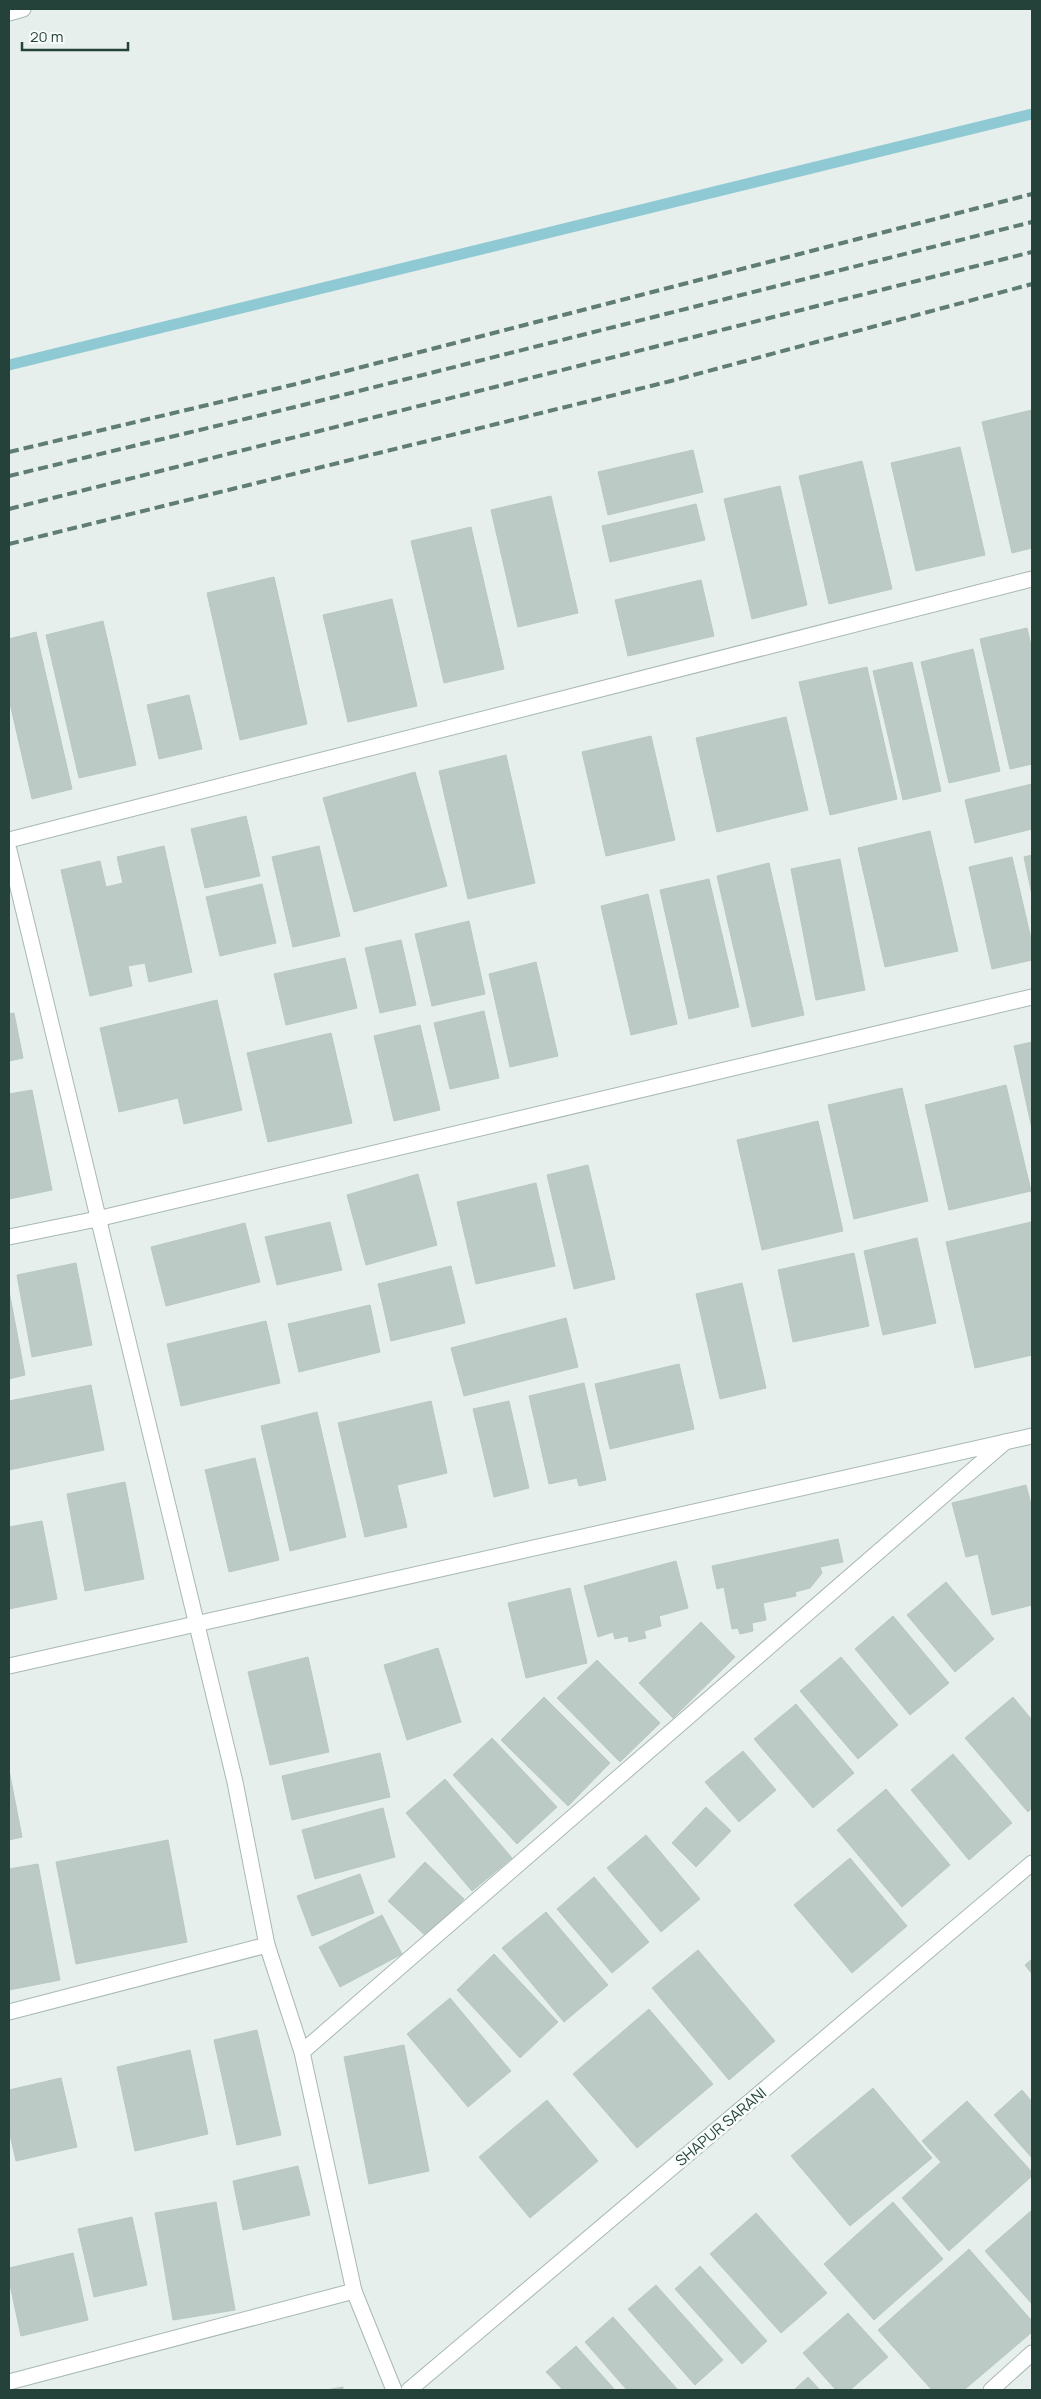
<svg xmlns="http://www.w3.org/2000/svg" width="1041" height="2399" viewBox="0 0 1041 2399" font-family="Manrope,sans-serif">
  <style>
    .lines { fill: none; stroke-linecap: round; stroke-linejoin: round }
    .stream { stroke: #8ec9d4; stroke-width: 11 }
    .building { fill: #bbcac4; stroke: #b8c9c2 }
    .minor-casing { stroke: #a8b8b2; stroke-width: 17 }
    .tertiary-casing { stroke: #a8b8b2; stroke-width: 17 }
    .minor { stroke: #fff; stroke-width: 15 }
    .tertiary { stroke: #fff; stroke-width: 15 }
    .rail { stroke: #5f7d75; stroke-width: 4; stroke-dasharray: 10 5; stroke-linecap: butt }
    .labels { text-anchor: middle; stroke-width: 5; stroke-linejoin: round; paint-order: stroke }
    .street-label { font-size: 15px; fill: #24423a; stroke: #f7fbf9 }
  </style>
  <rect width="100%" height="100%" fill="#e6efeb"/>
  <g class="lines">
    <polyline class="stream" points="9,365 1032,114"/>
  </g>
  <g class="building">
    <polygon points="1032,410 1032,548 1012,553 982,422"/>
    <polygon points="960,447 985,555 916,571 891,463"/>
    <polygon points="693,450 703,492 608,515 598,472"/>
    <polygon points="862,461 892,589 829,604 799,476"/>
    <polygon points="780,486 807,605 752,619 724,499"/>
    <polygon points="551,496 578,613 518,627 491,510"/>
    <polygon points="696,504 705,540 610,562 602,526"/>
    <polygon points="471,527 504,669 444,683 411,541"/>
    <polygon points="274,577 307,724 240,740 207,593"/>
    <polygon points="701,580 714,636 628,656 615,600"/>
    <polygon points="392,599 417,706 348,722 323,615"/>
    <polygon points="103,621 136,765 79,778 46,635"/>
    <polygon points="1027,628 1032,650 1032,764 1010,769 980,639"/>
    <polygon points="36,632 72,789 32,799 9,699 9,639"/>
    <polygon points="973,649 1000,771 949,783 921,662"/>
    <polygon points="912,662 941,791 903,800 873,671"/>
    <polygon points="867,667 897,799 830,815 799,682"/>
    <polygon points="189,695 202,749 159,759 147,705"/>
    <polygon points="786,717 808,810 717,832 696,738"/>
    <polygon points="651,736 675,840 606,856 582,752"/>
    <polygon points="506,755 535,883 468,899 439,771"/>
    <polygon points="415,772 447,886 354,912 323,798"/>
    <polygon points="1032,784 1032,829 975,843 965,800"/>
    <polygon points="246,816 260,876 205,888 191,829"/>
    <polygon points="930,831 958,951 885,967 858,848"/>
    <polygon points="164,846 192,972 149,982 145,963 128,966 132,986 90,996 61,870 100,861 106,887 123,883 117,857"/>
    <polygon points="319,846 340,936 293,947 272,857"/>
    <polygon points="1032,855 1032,895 1024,857"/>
    <polygon points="1012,857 1032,943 1032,960 992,969 969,867"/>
    <polygon points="840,859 865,990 816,1000 791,869"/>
    <polygon points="769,863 804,1015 752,1027 717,876"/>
    <polygon points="709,879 739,1007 689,1019 660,890"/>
    <polygon points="262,884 276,943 220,956 206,897"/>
    <polygon points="648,894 677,1024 631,1035 601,906"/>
    <polygon points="469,921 485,994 432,1006 415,934"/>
    <polygon points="401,940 416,1005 380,1013 365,948"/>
    <polygon points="345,958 357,1008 286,1025 274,974"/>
    <polygon points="536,962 558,1056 510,1067 489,974"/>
    <polygon points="217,1000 242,1110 184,1124 178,1098 119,1112 100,1028"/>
    <polygon points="484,1011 499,1078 450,1089 434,1023"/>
    <polygon points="14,1013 23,1058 9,1061 9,1014"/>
    <polygon points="420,1025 440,1110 394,1121 374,1036"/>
    <polygon points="331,1033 352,1123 268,1142 247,1053"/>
    <polygon points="1032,1042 1032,1129 1014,1046"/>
    <polygon points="1006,1085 1031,1191 949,1210 925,1105"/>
    <polygon points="902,1088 928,1201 854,1219 828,1105"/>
    <polygon points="32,1090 52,1190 9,1199 9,1094"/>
    <polygon points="818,1121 843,1231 762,1250 737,1140"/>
    <polygon points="588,1165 615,1279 574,1289 547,1175"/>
    <polygon points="418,1174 437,1245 366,1265 347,1195"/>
    <polygon points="536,1183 555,1266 476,1284 457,1202"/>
    <polygon points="330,1222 342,1270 277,1285 265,1237"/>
    <polygon points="1031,1222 1032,1355 975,1368 946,1242"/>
    <polygon points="245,1223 260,1282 166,1306 151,1247"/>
    <polygon points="917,1238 936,1323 883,1335 864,1251"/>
    <polygon points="854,1253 869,1326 793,1342 778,1270"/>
    <polygon points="76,1263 92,1345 32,1357 17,1275"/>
    <polygon points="451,1266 465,1323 391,1341 378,1284"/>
    <polygon points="742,1283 766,1388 720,1399 696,1294"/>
    <polygon points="9,1291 25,1375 9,1379"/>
    <polygon points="370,1305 380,1352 299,1372 288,1324"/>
    <polygon points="566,1318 578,1367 464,1396 451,1348"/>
    <polygon points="266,1321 280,1383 181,1406 167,1344"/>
    <polygon points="679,1364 694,1429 610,1449 595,1384"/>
    <polygon points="584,1383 606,1480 579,1486 577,1478 549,1484 529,1396"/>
    <polygon points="91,1385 104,1450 9,1470 9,1401"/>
    <polygon points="431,1401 447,1473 397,1485 407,1527 365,1537 338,1423"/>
    <polygon points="509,1401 529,1488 494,1497 473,1409"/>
    <polygon points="317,1412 346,1537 290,1551 261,1426"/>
    <polygon points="255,1458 279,1560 229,1572 205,1470"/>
    <polygon points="125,1482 144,1579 85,1591 67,1494"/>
    <polygon points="1026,1485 1032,1508 1032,1605 992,1615 978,1554 966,1557 952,1503"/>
    <polygon points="42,1521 57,1599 9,1609 9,1527"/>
    <polygon points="838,1539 843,1562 820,1567 822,1573 810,1588 795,1592 796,1596 763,1603 766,1620 752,1623 753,1631 740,1634 738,1628 732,1629 724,1587 717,1589 712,1566"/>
    <polygon points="676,1561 688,1608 659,1616 661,1626 644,1631 646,1638 629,1642 628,1636 615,1639 613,1632 598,1637 584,1586"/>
    <polygon points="946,1582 994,1639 955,1672 907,1615"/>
    <polygon points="570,1588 587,1663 526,1678 508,1603"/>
    <polygon points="893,1616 949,1683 910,1715 855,1649"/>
    <polygon points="701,1622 735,1657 673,1718 639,1683"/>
    <polygon points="438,1648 461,1722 407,1740 384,1665"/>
    <polygon points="308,1657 329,1752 270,1765 248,1672"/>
    <polygon points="841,1657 898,1725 858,1759 800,1691"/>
    <polygon points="597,1660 660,1723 620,1762 557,1698"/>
    <polygon points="544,1697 610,1763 568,1806 501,1740"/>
    <polygon points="1013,1697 1032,1720 1032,1808 1028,1812 965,1738"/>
    <polygon points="796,1704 854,1773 813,1808 754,1739"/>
    <polygon points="492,1738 557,1807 517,1844 453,1775"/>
    <polygon points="743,1751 776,1790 739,1822 705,1782"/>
    <polygon points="380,1753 390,1797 292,1820 282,1776"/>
    <polygon points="953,1754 1012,1823 969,1860 911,1790"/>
    <polygon points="9,1770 22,1837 9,1840"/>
    <polygon points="445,1779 512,1858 472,1891 406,1813"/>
    <polygon points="886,1789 950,1865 902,1907 837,1830"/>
    <polygon points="706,1807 731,1831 696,1867 672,1843"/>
    <polygon points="383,1808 395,1857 315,1879 302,1830"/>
    <polygon points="646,1835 700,1899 661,1932 607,1868"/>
    <polygon points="168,1840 187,1942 76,1964 56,1862"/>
    <polygon points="850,1858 907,1926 852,1973 794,1905"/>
    <polygon points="425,1862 464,1899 428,1938 388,1901"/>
    <polygon points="38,1864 60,1980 9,1990 9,1869"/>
    <polygon points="360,1874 374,1913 312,1936 297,1896"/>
    <polygon points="594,1877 649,1942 612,1973 557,1909"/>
    <polygon points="546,1912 608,1985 564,2022 502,1948"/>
    <polygon points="382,1915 402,1954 340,1987 319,1947"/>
    <polygon points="698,1950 775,2041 729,2080 652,1988"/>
    <polygon points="494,1954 558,2022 520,2058 457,1990"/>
    <polygon points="1032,1959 1032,1974 1025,1965"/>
    <polygon points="450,1998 511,2071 468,2107 407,2034"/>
    <polygon points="649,2009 713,2084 637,2148 573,2074"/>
    <polygon points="257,2030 281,2135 237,2145 214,2040"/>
    <polygon points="404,2045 429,2171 369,2184 344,2057"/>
    <polygon points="190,2050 208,2134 135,2151 117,2067"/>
    <polygon points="61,2078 77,2147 16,2161 9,2130 9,2090"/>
    <polygon points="873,2088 932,2158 850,2226 791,2156"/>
    <polygon points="1022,2090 1032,2102 1032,2158 994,2115"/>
    <polygon points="547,2100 598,2161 530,2218 479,2157"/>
    <polygon points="967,2101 1032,2172 1032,2176 949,2251 902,2198 941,2162 922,2141"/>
    <polygon points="298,2166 310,2215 243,2230 233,2181"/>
    <polygon points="216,2202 235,2310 173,2320 155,2213"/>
    <polygon points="893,2202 943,2259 874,2320 824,2264"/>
    <polygon points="1032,2210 1032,2304 985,2251"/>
    <polygon points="756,2213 827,2293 781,2333 710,2254"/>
    <polygon points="132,2217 147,2285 94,2297 78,2229"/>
    <polygon points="969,2249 1032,2321 1032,2332 964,2390 932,2390 878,2330"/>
    <polygon points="73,2253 88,2320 21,2336 9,2280 9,2268"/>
    <polygon points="700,2266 767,2341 742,2364 675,2289"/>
    <polygon points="656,2285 723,2360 695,2385 628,2309"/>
    <polygon points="848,2313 888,2357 850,2390 836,2390 803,2353"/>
    <polygon points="613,2317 678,2390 627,2390 585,2342"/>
    <polygon points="576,2346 615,2390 563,2390 546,2372"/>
    <polygon points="808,2377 820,2390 794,2390"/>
    <polygon points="343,2387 343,2390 326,2390"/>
  </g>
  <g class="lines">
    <defs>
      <g id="minor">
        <polyline points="9,13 23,9"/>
        <polyline points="9,840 1032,579"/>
        <polyline points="9,850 235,1782 267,1945 302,2052 354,2291 394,2390"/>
        <polyline points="9,1237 97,1219 1032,997"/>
        <polyline points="9,2012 267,1945"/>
        <polyline points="302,2052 1005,1442"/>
        <polyline points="9,2382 354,2291"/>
        <polyline points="991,2390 1032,2353"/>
      </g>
      <g id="tertiary">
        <polyline points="9,1666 1032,1436"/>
        <polyline points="409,2390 1032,1863"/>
      </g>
    </defs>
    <use href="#minor" class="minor-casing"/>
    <use href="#tertiary" class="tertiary-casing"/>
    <use href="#minor" class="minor"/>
    <use href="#tertiary" class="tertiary"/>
    <g class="rail">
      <polyline points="9,452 296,384 1032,194"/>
      <polyline points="9,476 303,405 1032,222"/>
      <polyline points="9,509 1032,252"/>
      <polyline points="9,544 671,381 1032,284"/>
    </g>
  </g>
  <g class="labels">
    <g class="street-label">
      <text transform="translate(721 2127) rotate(-40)" y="5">SHAPUR SARANI</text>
    </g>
  </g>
  <rect width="1041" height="2399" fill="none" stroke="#24423a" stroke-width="20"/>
  <path d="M22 42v8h106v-8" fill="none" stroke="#24423a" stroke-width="2.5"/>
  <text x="30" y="42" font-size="15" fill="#24423a" stroke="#f7fbf9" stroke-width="4" paint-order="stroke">20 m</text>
</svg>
